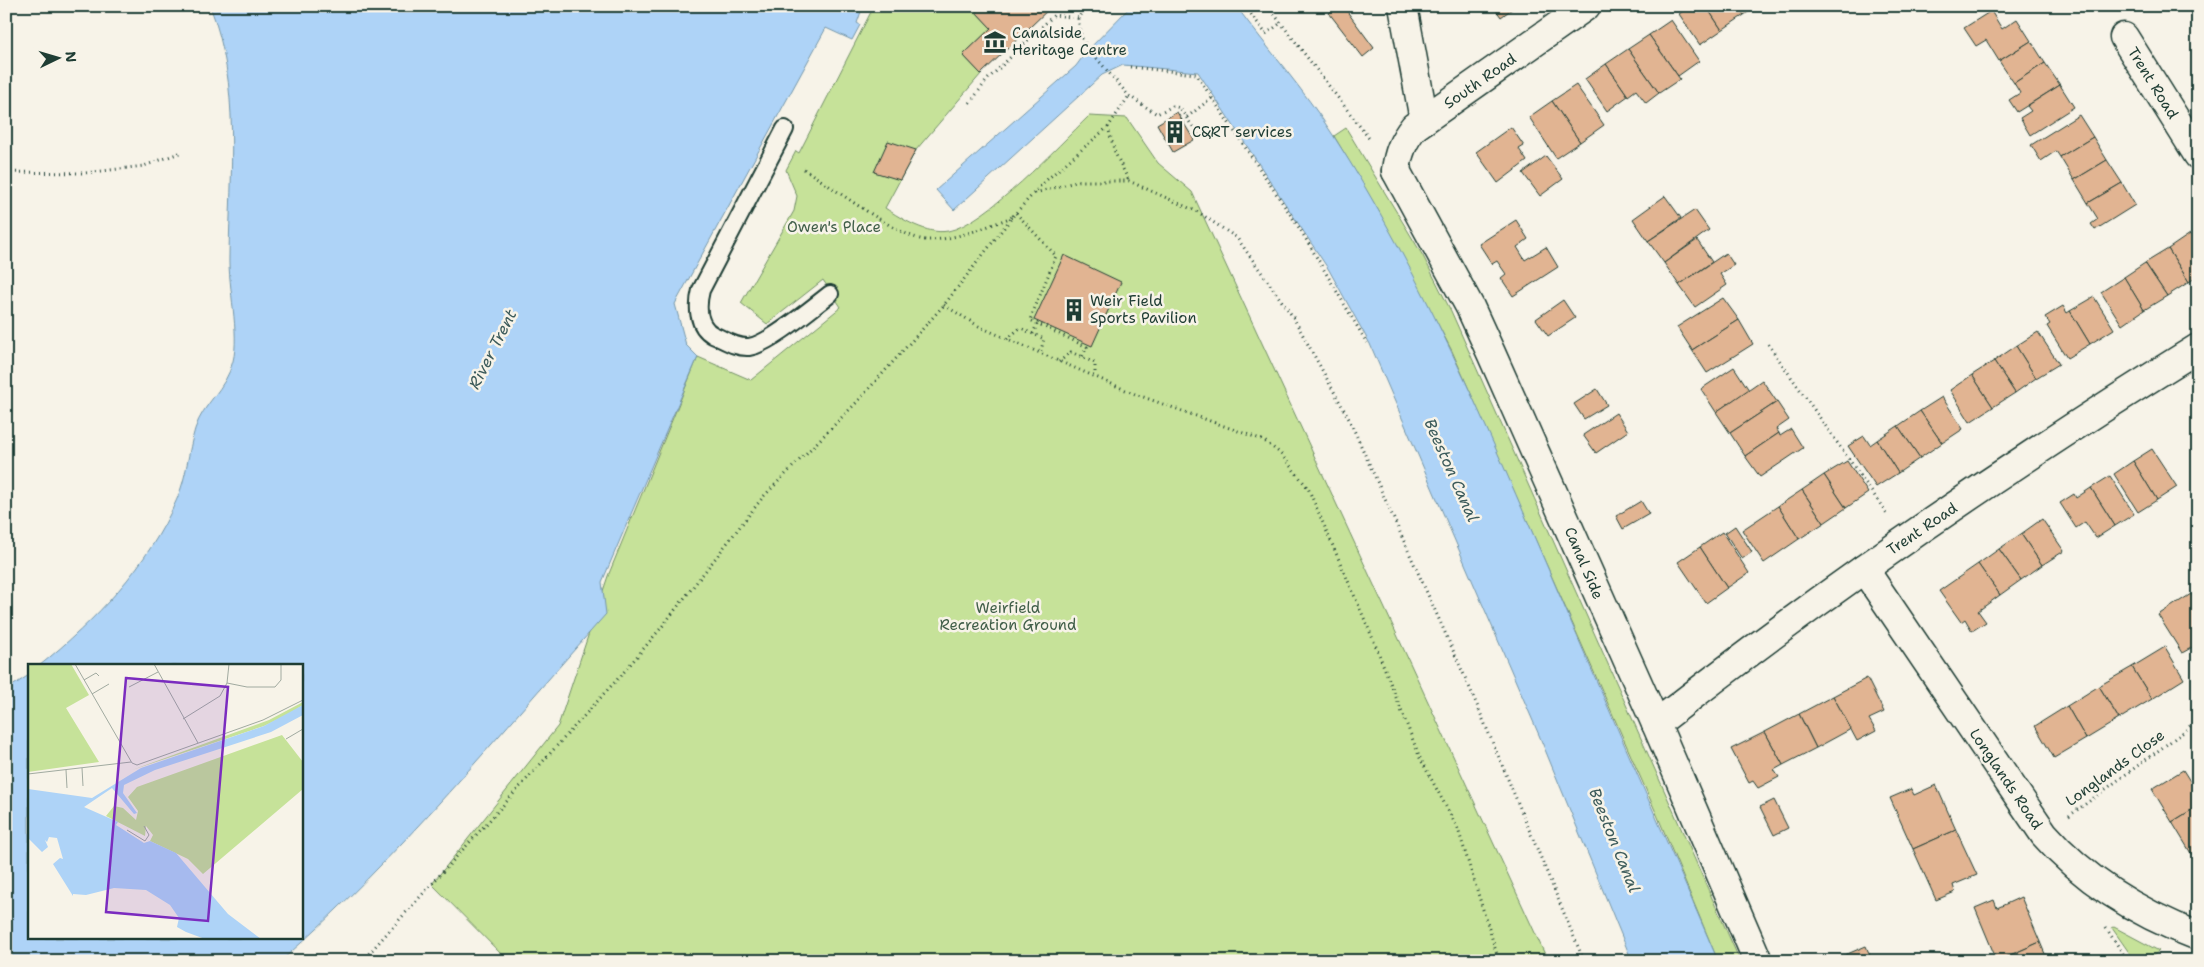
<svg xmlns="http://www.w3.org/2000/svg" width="2204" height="967" viewBox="0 0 2204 967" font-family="'Shantell Sans',sans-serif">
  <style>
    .green { fill: #c6e299; stroke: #729066 }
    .water { fill: #aed3f7; stroke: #7597a9 }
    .building { fill: #e1b492; stroke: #1f3d34 }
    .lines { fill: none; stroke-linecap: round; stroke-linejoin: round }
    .lane-casing { stroke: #1f3d34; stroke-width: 20 }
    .street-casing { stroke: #1f3d34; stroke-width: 31 }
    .secondary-casing { stroke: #1f3d34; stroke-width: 31 }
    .path { stroke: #1f3d34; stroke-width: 3; stroke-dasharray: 1 4; stroke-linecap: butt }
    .lane { stroke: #f7f3e8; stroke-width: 16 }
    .street { stroke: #f7f3e8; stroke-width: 28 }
    .secondary { stroke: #f7f3e8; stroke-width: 28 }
    .labels { text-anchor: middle; stroke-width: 5; stroke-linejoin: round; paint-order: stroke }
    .poi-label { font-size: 15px; fill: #1f3d34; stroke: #f7f3e8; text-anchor: start }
    .street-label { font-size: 15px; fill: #1f3d34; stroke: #f7f3e8 }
    .park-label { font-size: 15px; fill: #405e48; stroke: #f7f3e8 }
    .water-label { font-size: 16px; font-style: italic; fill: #3c5b5b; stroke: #f7f3e8 }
    .inset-road { fill: none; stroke: #a1aaa0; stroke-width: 1 }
    .view { fill: #7b2cbf; fill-opacity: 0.15; stroke: #7b2cbf; stroke-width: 2.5 }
    .inset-edge { fill: none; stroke: #1f3d34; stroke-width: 2.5 }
  </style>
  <rect width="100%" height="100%" fill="#f7f3e8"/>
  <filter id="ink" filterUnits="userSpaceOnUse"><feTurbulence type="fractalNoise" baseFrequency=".02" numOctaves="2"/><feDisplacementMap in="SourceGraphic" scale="10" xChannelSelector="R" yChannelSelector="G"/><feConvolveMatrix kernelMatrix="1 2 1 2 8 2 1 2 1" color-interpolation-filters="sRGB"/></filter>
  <g filter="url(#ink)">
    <g class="green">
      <path d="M874 6H981L976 12 991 28 963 55 981 74 916 150 885 208C902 219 927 235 948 231 986 224 1059 145 1089 116L1127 118 1158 163 1192 192 1548 961H508L432 884 558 726 608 576 698 357 751 380 841 307 823 280 767 324 741 303 794 211 797 196 786 170 796 151 799 153Z"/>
      <polygon points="1346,128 1423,256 1451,311 1740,961 1718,961 1658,817 1452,351 1378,210 1334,136"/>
      <polygon points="2114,927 2159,951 2147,961 2135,961 2112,928"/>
    </g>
    <g class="water">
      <path d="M210 6H863L857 23 860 25 852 40 826 28 675 304 686 345 698 357 602 582 606 614C501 732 400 856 281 961H6V690L29 675V938H301V666H39C96 620 148 566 177 499 187 476 188 452 195 429 203 403 226 390 233 361 240 333 228 287 229 256 230 172 241 86 210 6Z"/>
      <path d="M1131 6H1236C1268 49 1304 90 1333 135 1423 275 1487 428 1553 580 1607 707 1664 833 1718 961H1632L1539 735 1370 344 1329 270 1198 72 1123 65 1102 75 954 210 936 190 1076 66 1087 51Z"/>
    </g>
    <g class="building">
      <polygon points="981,6 1052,6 981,74 963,55 991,28 976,12"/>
      <polygon points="1337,6 1343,6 1374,48 1363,57 1329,13"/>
      <polygon points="1493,6 1516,6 1501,17"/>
      <polygon points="1690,6 1706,6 1722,30 1700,45 1679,14"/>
      <polygon points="1706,6 1738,6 1744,15 1722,30"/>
      <polygon points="1738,6 1757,6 1744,15"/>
      <polygon points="1991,11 2002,29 2017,19 2031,41 1999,61 1986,40 1976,46 1964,28"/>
      <polygon points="1671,20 1699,61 1678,76 1649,35"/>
      <polygon points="1649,35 1680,79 1659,93 1628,49"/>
      <polygon points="2031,41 2045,63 2014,83 1999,61"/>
      <polygon points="1628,49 1659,93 1646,103 1636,90 1628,96 1606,64"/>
      <polygon points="2045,63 2060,85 2017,112 2009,100 2020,93 2014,83"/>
      <polygon points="1606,64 1628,96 1607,111 1585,79"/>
      <polygon points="1576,85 1604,125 1580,142 1552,101"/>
      <polygon points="2060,85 2074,107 2030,135 2020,118 2031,111 2027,106"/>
      <polygon points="1552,101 1580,142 1556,158 1529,117"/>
      <polygon points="1177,112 1194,140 1173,152 1157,124"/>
      <polygon points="2079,115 2093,137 2060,157 2056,151 2041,161 2031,145"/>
      <polygon points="1511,127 1524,146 1519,149 1527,161 1498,183 1476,152"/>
      <polygon points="2093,137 2107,160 2074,180 2060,157"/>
      <polygon points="888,141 916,150 900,180 874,172"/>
      <polygon points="1546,156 1563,179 1540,196 1523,173"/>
      <polygon points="2107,160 2122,183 2088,203 2074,180"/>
      <polygon points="2122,183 2135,205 2095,230 2091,224 2098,219 2088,203"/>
      <polygon points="1665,196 1681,218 1648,241 1633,219"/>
      <polygon points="1695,210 1709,230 1664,263 1648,241"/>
      <polygon points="1516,220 1528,239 1517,247 1525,260 1546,247 1558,267 1513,296 1501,278 1506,274 1497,261 1492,264 1479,244"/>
      <polygon points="2190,234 2198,246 2198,276 2189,282 2168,249"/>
      <polygon points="1697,240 1712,262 1679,285 1664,263"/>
      <polygon points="2168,249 2189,282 2167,296 2145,263"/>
      <polygon points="1726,253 1734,265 1720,274 1727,285 1695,307 1679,285"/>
      <polygon points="1064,255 1121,282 1092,346 1034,320"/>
      <polygon points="2145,263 2167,296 2144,310 2124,277"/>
      <polygon points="2124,277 2144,310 2122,325 2101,292"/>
      <polygon points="2094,297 2114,329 2090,344 2070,311"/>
      <polygon points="1723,298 1739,320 1692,350 1677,327"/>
      <polygon points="1563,300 1575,318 1548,336 1536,319"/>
      <polygon points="2063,306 2067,313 2070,311 2090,344 2067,358 2047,326 2050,324 2045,317"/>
      <polygon points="1739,320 1753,344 1707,373 1692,350"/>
      <polygon points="2038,332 2059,364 2036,378 2016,346"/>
      <polygon points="2016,346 2036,378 2015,393 1994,361"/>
      <polygon points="1994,361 2015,393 1993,407 1972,375"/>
      <polygon points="1734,367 1749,390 1716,412 1701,389"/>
      <polygon points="1972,375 1993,407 1970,422 1950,390"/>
      <polygon points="1762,380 1777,402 1730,433 1716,412"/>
      <polygon points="1597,389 1607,405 1584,419 1574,404"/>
      <polygon points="1942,397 1963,429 1942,443 1920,411"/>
      <polygon points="1777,402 1789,420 1776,429 1779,433 1745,456 1730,433"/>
      <polygon points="1920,411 1942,443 1920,458 1898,426"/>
      <polygon points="1616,413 1628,431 1596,453 1583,435"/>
      <polygon points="1898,426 1920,458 1898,473 1877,440"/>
      <polygon points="1791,429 1803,448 1760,477 1745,456 1779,433 1780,436"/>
      <polygon points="1864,436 1870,445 1877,440 1898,473 1876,487 1848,446"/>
      <polygon points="2152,449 2177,487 2157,500 2133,461"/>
      <polygon points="1847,461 1868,493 1846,508 1824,475"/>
      <polygon points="2133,461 2157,500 2138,512 2114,474"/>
      <polygon points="1824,475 1846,508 1824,523 1802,490"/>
      <polygon points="2110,476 2134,514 2115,526 2091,488"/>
      <polygon points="2091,488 2115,526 2096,538 2085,522 2076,528 2060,503 2074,494 2076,498"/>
      <polygon points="1802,490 1824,523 1799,539 1778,506"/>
      <polygon points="1641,501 1649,514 1623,529 1616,516"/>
      <polygon points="1778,506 1799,539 1764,563 1742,530"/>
      <polygon points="2042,519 2064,551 2042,565 2021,534"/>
      <polygon points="1735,526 1752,552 1742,559 1725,533"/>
      <polygon points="1722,532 1749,573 1727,588 1700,547"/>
      <polygon points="2021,534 2042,565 2021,580 1999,549"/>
      <polygon points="1700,547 1727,588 1706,603 1678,562"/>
      <polygon points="1999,549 2021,580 2000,595 1978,564"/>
      <polygon points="1978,564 2000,595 1978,611 1986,622 1972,631 1965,619 1961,622 1939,591"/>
      <polygon points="2191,594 2198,605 2198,644 2182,653 2158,615"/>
      <polygon points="2165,647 2184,679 2152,699 2132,667"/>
      <polygon points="2132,667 2152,699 2119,719 2099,686"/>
      <polygon points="1867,678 1884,712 1869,719 1876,731 1857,741 1833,696"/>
      <polygon points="2099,686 2119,719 2086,739 2067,706"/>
      <polygon points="1833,696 1851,729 1816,748 1799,714"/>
      <polygon points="2067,706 2086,739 2054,758 2035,726"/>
      <polygon points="1799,714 1816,748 1783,765 1765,732"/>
      <polygon points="1765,732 1783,765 1774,770 1779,777 1758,788 1753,781 1749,783 1731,749"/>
      <polygon points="2183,770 2198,794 2198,806 2172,822 2152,789"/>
      <polygon points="1936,785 1956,830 1913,849 1890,798 1911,789 1914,795"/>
      <polygon points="1774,800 1788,828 1774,835 1760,807"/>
      <polygon points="2198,806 2198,851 2192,855 2172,822"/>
      <polygon points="1956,830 1977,875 1953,885 1955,892 1936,900 1913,849"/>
      <polygon points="2021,897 2040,942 1997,961 1975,908 1994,900 1997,908"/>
      <polygon points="2040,942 2048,961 1997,961"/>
      <polygon points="1866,946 1871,958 1866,961 1839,961 1838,958"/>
    </g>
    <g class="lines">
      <defs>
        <path id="lane" d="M785 129 701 290C697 306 697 326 713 335 725 340 736 348 749 347 768 345 813 307 830 294"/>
        <g id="street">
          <polyline points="1403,6 1424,120"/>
          <polyline points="2124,37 2198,155"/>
          <path d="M1396 171C1398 153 1403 141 1414 127L1586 6"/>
          <path d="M1864 569 2044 834C2085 881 2140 914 2198 936"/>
          <path d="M1656 724C1829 588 2011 464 2198 348"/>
        </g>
        <polyline id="secondary" points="1396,171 1470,307 1491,353 1656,724 1758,961"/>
      </defs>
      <use href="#lane" class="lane-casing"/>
      <use href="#street" class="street-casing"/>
      <use href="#secondary" class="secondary-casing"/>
      <g class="path">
        <polyline points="1086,6 1078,18 1081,36 1086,46 1129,96 1157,114 1173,106 1180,108 1200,138"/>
        <polyline points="1245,6 1266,34 1281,23"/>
        <polyline points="1268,6 1371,141"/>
        <polyline points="1130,67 1196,74 1300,229 1367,343"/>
        <polyline points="970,103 987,80 1054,15 1078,18"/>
        <polyline points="1187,117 1212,98"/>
        <polyline points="1108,127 1115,153 1129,181"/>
        <path d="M804 169C828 184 902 240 927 240 956 240 986 227 1012 217"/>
        <polyline points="6,172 85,173 144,166 182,152"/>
        <polyline points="1035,193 1079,181 1129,181 1198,212 1237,238 1293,317 1349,419 1469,686 1584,961"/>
        <polyline points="1016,213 1056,256 1030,320 1087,347 1082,357"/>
        <polyline points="944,305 980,327 1135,394 1263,440 1280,453 1308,488 1373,639 1420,758 1458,829 1499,961"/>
        <polyline points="1033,334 1037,324"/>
        <polyline points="1007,339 1020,328 1044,339 1040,354"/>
        <polyline points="1768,344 1888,515"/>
        <polyline points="1059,362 1071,352 1095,363 1095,375"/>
        <polyline points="2069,816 2185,731 2198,718"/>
        <polyline points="2106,928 2128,961"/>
        <polyline points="362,961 623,673 661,628 763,497 857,402 944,305 1013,216 1044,182 1108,127 1129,96"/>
      </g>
      <use href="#lane" class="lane"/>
      <use href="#street" class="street"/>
      <use href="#secondary" class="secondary"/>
    </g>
  </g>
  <defs>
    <symbol id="museum-bare" viewBox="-9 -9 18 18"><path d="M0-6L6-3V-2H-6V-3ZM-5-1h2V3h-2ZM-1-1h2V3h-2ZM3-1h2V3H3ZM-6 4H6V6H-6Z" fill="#1f3d34" stroke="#f7f3e8" stroke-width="2.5" paint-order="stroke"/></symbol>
    <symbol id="building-bare" viewBox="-9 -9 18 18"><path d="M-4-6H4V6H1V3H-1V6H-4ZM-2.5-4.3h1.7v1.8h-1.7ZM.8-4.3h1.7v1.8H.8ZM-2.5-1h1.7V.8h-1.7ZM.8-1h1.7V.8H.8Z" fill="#1f3d34" stroke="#f7f3e8" stroke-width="2.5" paint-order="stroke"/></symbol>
  </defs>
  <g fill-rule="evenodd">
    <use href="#museum-bare" x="979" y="26" width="32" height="32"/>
    <use href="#building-bare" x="1159" y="116" width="32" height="32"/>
    <use href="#building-bare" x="1058" y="294" width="32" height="32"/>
  </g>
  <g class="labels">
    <g class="poi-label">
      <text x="1012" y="38">Canalside<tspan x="1012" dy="17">Heritage Centre</tspan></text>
      <text x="1192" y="137">C&amp;RT services</text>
      <text x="1090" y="306">Weir Field<tspan x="1090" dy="17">Sports Pavilion</tspan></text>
    </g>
    <g class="street-label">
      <text transform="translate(1480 81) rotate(-35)" y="5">South Road</text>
      <text transform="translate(2153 83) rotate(58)" y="5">Trent Road</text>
      <text transform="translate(1922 529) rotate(-34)" y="5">Trent Road</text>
      <text transform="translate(1584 563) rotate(67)" y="5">Canal Side</text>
      <text transform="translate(2115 768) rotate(-36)" y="5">Longlands Close</text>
      <text transform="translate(2006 779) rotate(56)" y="5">Longlands Road</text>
    </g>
    <g class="park-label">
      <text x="834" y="232">Owen's Place</text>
      <text x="1008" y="613">Weirfield<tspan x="1008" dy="17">Recreation Ground</tspan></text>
    </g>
    <g class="water-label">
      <text transform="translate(492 349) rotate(-63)" y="6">River Trent</text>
      <text transform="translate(1452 470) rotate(66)" y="6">Beeston Canal</text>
      <text transform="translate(1615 840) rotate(68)" y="6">Beeston Canal</text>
    </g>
  </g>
  <g transform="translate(28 664)">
    <rect width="275" height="275" fill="#f7f3e8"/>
    <path d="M0 0H43L61 31 38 44 71 98 0 108ZM275 38V41L259 51 236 62 104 106 241 56ZM254 71 275 98V125L175 210 160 195 122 177 125 171 118 162 117 172 78 152 86 142 95 144 108 156 110 147 100 133 109 123Z" fill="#c6e299"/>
    <path d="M275 41V51L243 68 127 106 96 121 95 129 109 149 106 150 84 124 56 143 90 158 88 161 116 179 122 177 148 189 200 250 233 275H177L158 268 149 263 151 254 142 241 118 226 86 224 58 231 45 230V232L25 200 32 194 35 195 29 174 21 173 19 178 17 176 20 183 14 188 0 174V125L64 134 113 104 236 62Z" fill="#aed3f7"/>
    <path class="inset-road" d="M47 0 104 99 109 101 235 56 275 36M126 0 170 79M56 16 68 9 71 12M199 19 219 23H247L253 16V0M101 23 130 8M64 30 81 20M155 55 192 32 199 19 201 0M258 75 275 65M54 104 55 122M38 106 39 124M0 110 103 98M99 166 117 177 121 171 116 162"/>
    <path class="view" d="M98 14 200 23 180 257 78 248Z"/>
    <rect width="275" height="275" class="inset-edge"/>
  </g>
  <rect width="2204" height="967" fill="none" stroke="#f7f3e8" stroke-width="25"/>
  <rect x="12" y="12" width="2179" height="942" fill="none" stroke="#1f3d34" stroke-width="2" filter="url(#ink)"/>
  <g transform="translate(58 58) rotate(85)" stroke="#f7f3e8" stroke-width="4" paint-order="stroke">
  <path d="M0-4L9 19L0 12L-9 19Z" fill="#1f3d34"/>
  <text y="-8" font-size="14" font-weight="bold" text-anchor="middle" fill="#1f3d34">N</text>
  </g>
</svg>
